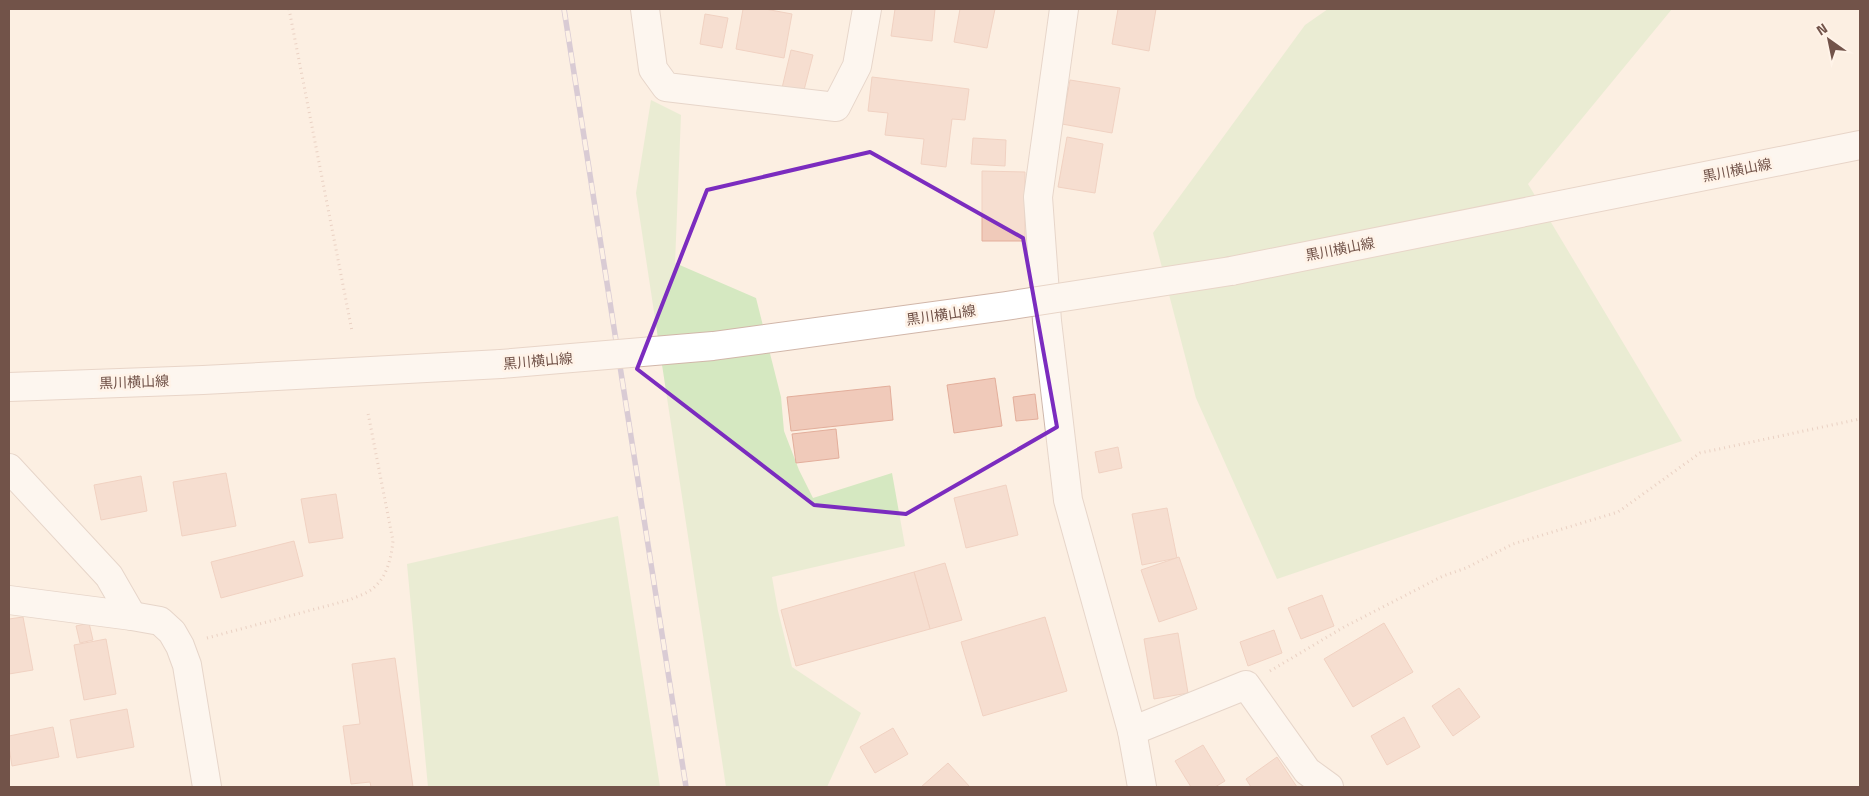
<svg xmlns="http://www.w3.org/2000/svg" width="1869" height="796" viewBox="0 0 1869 796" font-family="'Titillium Web','Noto Sans JP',sans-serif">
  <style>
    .green { fill: #d5e8c1 }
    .building { fill: #f0caba; stroke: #e3ae9b }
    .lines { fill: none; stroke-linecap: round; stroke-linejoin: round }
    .minor-casing { stroke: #ceb7ac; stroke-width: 30 }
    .tertiary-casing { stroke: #ceb7ac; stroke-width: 30 }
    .secondary-casing { stroke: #d1b6a9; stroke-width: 30 }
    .path { stroke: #d5ad9e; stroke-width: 3; stroke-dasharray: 1 4; stroke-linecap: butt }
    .minor { stroke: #fff; stroke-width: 28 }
    .tertiary { stroke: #fff; stroke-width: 28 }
    .secondary { stroke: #fff; stroke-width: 28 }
    .rail-casing { stroke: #b0a1c4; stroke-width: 5.5 }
    .rail { stroke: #fff3e8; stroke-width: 4; stroke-dasharray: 11; stroke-linecap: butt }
    .secondary-bridge-casing { stroke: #d1b6a9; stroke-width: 30; stroke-linecap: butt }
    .secondary-bridge { stroke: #fff; stroke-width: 28 }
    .marked { fill: none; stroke: #7b2cbf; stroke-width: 4; stroke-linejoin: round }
    .labels { text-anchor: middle; stroke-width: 5; stroke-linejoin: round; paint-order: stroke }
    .street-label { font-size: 14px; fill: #725349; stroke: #fff3e8 }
  </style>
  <rect width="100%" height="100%" fill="#fcefe2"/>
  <g class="green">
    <polygon points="1328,9 1672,9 1528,184 1682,441 1277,579 1196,398 1153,233 1305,25"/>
    <polygon points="651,100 681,115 675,263 756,298 781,397 784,431 799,470 813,498 892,473 905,546 772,577 778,611 792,667 861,713 827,787 726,787 636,193"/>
    <polygon points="618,516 660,787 428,787 407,564"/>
  </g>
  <g class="building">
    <polygon points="743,9 765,9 792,14 784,58 736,49"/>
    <polygon points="895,9 935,9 932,41 891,36"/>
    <polygon points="960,9 995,9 987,48 954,42"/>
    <polygon points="1118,9 1156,9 1149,51 1112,44"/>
    <polygon points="705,14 728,18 722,48 700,44"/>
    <polygon points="791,50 813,55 803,94 782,88"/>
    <polygon points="872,77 969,89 965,120 952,119 946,167 921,164 924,139 885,135 888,113 868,111"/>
    <polygon points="1070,80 1120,88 1112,133 1062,124"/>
    <polygon points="1067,137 1103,144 1095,193 1058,187"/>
    <polygon points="973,138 1006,140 1005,166 971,164"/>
    <polygon points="982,171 1025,172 1025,241 982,241"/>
    <polygon points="995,378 1002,426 954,433 947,385"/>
    <polygon points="890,386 893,420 791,431 787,397"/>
    <polygon points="1035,394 1038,419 1016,421 1013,397"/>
    <polygon points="836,429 839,458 796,463 792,434"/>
    <polygon points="1118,447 1122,468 1099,473 1095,452"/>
    <polygon points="226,473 236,526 182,536 173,482"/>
    <polygon points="141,476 147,511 101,520 94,485"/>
    <polygon points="1006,485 1018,535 966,548 954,498"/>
    <polygon points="336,494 343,538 309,543 301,499"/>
    <polygon points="1167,508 1177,558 1142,565 1132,514"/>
    <polygon points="294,541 303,576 221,598 211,562"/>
    <polygon points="1179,557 1197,609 1159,622 1141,570"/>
    <polygon points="945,563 962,620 930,629 914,572"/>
    <polygon points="914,572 930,629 796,666 781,610"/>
    <polygon points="1322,595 1334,626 1301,639 1288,608"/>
    <polygon points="23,617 33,670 9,674 9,619"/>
    <polygon points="1045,617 1067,691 983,716 961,642"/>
    <polygon points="89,623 93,640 80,643 76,626"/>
    <polygon points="1384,623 1413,672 1353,707 1324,659"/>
    <polygon points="1274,630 1282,653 1248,666 1240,642"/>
    <polygon points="1178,633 1188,693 1154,699 1144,639"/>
    <polygon points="106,639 116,694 84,700 74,645"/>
    <polygon points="395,658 413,787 371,787 370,782 351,784 343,726 360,724 352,664"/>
    <polygon points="1459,688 1480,717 1453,736 1432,706"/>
    <polygon points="127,709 134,747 77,758 70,720"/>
    <polygon points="1404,717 1420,747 1387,765 1371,736"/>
    <polygon points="53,727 59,757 12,766 9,747 9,736"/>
    <polygon points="893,728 908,754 875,773 860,747"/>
    <polygon points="1203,745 1225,781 1215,787 1191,787 1175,761"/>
    <polygon points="1277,757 1297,787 1251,787 1246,779"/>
    <polygon points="948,763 970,787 921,787"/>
  </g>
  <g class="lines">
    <defs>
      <g id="minor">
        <polyline points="645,9 653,69 666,87 836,107 857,66 867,9"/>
        <polyline points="9,468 109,576 132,616"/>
        <polyline points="9,600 132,616 160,621 172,632 180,646 187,665 207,787"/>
        <polyline points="1132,731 1246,685 1307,771 1329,787"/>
      </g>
      <polyline id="tertiary" points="1064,9 1038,197 1047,321 1068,500 1132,731 1142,787"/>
      <g id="secondary">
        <polyline points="1231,271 1860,145"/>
        <polyline points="9,387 203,380 501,364"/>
      </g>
    </defs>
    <use href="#minor" class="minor-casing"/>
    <use href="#tertiary" class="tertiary-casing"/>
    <use href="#secondary" class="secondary-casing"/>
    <g class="path">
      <polyline points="289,9 352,331"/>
      <path d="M207 638 349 600C356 597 365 594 371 590 387 578 391 559 393 541L368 413"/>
      <polyline points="1270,671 1344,627 1443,576 1466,568 1513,544 1618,512 1700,453 1860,419"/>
    </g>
    <use href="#minor" class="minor"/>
    <use href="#tertiary" class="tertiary"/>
    <use href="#secondary" class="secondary"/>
    <defs>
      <polyline id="rail" points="564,9 686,787"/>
    </defs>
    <use href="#rail" class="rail-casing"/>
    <use href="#rail" class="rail"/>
    <defs>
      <polyline id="secondary-bridge" points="501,364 713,346 1006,306 1231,271"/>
    </defs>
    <use href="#secondary-bridge" class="secondary-bridge-casing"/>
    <use href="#secondary-bridge" class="secondary-bridge"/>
  </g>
  <path d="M0 0H1869V796H0ZM870 152 1023 238 1057 427 906 514 814 505 637 369 707 190Z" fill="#fcefe2" fill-opacity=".55" fill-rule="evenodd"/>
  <path class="marked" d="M870 152 1023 238 1057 427 906 514 814 505 637 369 707 190Z"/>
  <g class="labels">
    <g class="street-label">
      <text transform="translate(1737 170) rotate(-11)" y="5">黒川横山線</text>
      <text transform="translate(1340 249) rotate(-11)" y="5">黒川横山線</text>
      <text transform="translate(941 315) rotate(-8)" y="5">黒川横山線</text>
      <text transform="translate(538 361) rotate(-5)" y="5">黒川横山線</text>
      <text transform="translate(134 382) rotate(-2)" y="5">黒川横山線</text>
    </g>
  </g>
  <rect width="1869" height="796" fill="none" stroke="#725349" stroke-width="20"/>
  <g transform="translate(1829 40) rotate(327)" stroke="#fff3e8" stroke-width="4" paint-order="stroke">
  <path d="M0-4L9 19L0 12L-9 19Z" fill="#725349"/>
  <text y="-8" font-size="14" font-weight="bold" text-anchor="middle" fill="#725349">N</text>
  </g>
</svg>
